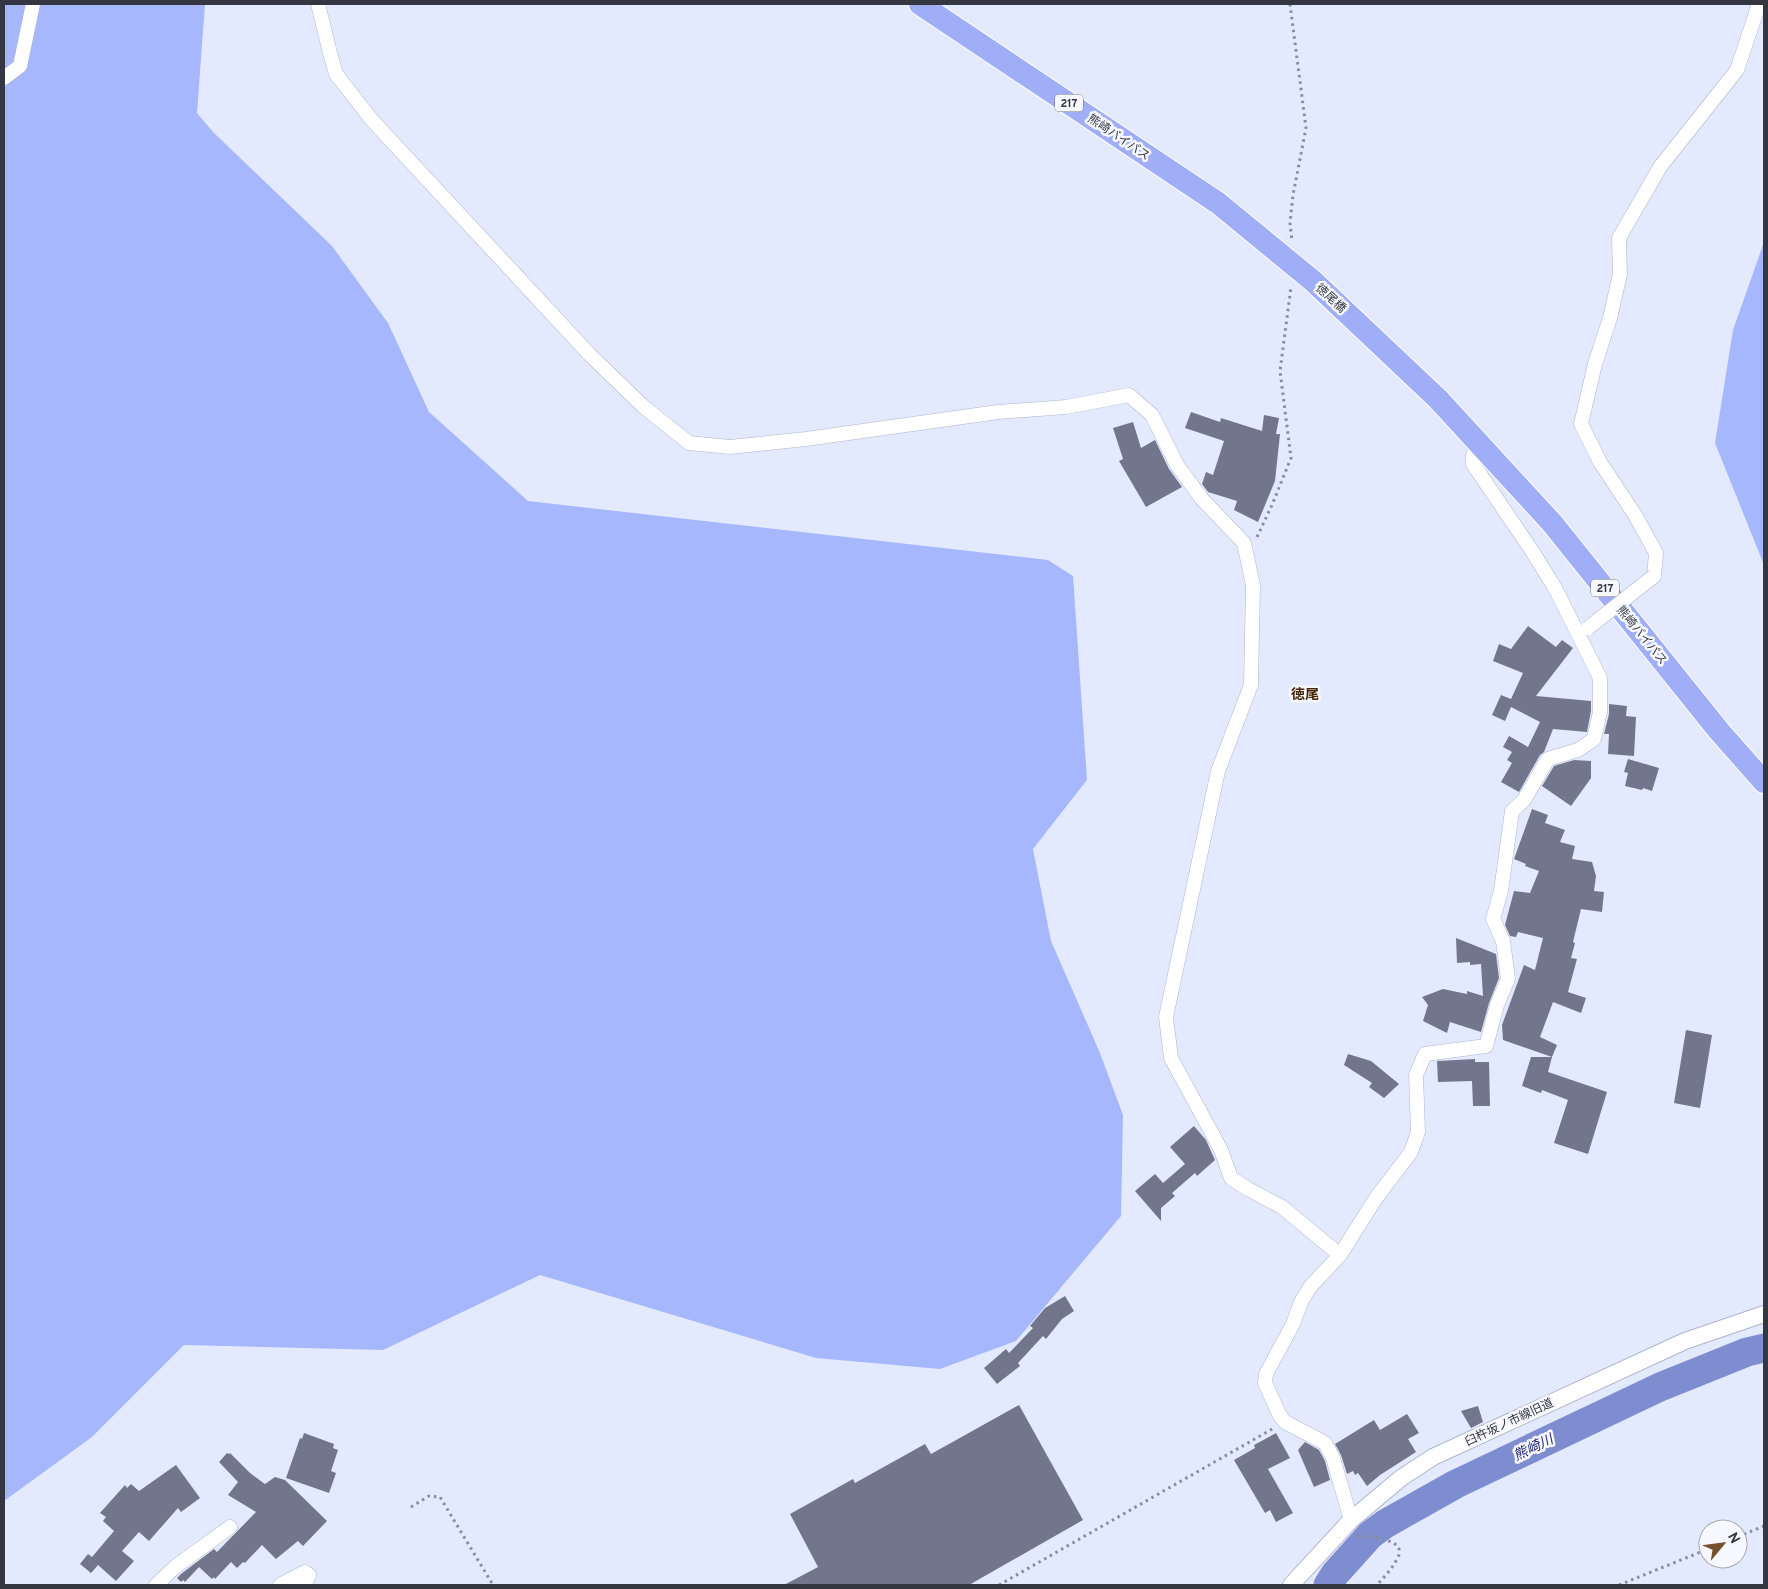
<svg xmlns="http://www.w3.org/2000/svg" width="1768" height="1589" viewBox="0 0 1768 1589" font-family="Overpass,'Noto Sans JP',sans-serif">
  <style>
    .forest { fill: #a7b7fd }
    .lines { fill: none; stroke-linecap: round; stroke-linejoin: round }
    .river { stroke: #7e8dd0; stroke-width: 29 }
    .building { fill: #71768c }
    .minor-casing { stroke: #aeb4cc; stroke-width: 15 }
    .tertiary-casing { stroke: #aeb4cc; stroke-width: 18 }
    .trunk-casing { stroke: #fff; stroke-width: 24 }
    .path { stroke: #888d9b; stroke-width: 3; stroke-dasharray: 2.5 4; stroke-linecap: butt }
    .minor { stroke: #fff; stroke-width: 14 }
    .tertiary { stroke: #fff; stroke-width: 16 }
    .trunk { stroke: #a0aef8; stroke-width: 22 }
    .minor-bridge-casing { stroke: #aeb4cc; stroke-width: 15; stroke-linecap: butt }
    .trunk-bridge-casing { stroke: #fff; stroke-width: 24; stroke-linecap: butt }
    .minor-bridge { stroke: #fff; stroke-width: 14 }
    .trunk-bridge { stroke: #a0aef8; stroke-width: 22 }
    .labels { text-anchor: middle; stroke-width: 5; stroke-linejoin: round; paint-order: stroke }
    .shield { fill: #f6f8fd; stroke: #6e7179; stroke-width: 1 }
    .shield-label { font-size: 11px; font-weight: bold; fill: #343741 }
    .street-label { font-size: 12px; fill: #343741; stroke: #f6f8fd }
    .neighbourhood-label { font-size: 14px; font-weight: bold; fill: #422607; stroke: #f6f8fd }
    .water-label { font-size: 14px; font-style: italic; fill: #222674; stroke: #f6f8fd }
  </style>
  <rect width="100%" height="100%" fill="#e4eafe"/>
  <g class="forest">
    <polygon points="4,4 205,4 197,113 213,132 332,246 388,323 429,412 528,501 1048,560 1073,576 1087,780 1033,849 1051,941 1100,1053 1123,1115 1121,1216 1016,1341 940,1369 816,1358 540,1275 383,1350 184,1345 92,1437 4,1501"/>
    <polygon points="1764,242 1764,565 1715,443 1733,330"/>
  </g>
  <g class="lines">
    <polyline class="river" points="1328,1585 1335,1574 1370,1535 1385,1524 1456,1484 1660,1387 1747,1352 1764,1348"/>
  </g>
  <g class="building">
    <polygon points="1191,412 1220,422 1221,418 1262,431 1264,415 1279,418 1276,434 1280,434 1275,481 1258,522 1234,510 1237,501 1208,492 1202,484 1206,472 1213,475 1224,441 1185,428"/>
    <polygon points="1133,422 1141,448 1155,440 1169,469 1182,487 1146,507 1119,461 1123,459 1113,428"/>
    <polygon points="1528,626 1556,647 1562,640 1573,648 1536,696 1591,701 1591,711 1587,732 1553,729 1544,752 1540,755 1519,792 1501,782 1512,763 1507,760 1512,752 1503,747 1509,736 1528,747 1540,722 1511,707 1505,721 1492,715 1501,695 1511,699 1523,673 1493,661 1499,644 1511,649"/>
    <polygon points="1609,704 1627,706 1626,716 1636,717 1634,756 1608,754 1609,734 1604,734 1609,714"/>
    <polygon points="1628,759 1659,768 1652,791 1643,788 1642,790 1625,786 1628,773 1624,772"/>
    <polygon points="1574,760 1591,761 1591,778 1571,806 1542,786 1554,766"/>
    <polygon points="1532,809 1548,815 1545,823 1565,830 1560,842 1575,846 1572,859 1592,862 1596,876 1594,891 1604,892 1602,912 1581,909 1573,942 1575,943 1571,958 1577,959 1568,992 1586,998 1581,1013 1553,1002 1540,1037 1557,1045 1552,1057 1503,1040 1502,1025 1524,965 1535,970 1543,938 1518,932 1516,937 1510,936 1505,925 1514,891 1530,893 1539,871 1525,866 1526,864 1514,859"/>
    <polygon points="1456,938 1496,954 1499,978 1489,1003 1481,1032 1450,1022 1447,1033 1423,1021 1428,1005 1422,997 1443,989 1467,994 1467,991 1483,996 1481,964 1470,965 1470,962 1457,963"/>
    <polygon points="1686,1030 1712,1035 1700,1108 1674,1103"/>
    <polygon points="1348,1054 1371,1061 1399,1084 1384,1098 1369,1087 1372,1083 1344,1065"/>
    <polygon points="1531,1057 1552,1057 1548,1072 1607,1092 1588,1154 1554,1143 1568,1100 1542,1090 1541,1093 1522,1086"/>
    <polygon points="1475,1059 1475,1062 1489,1062 1490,1106 1473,1106 1472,1081 1438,1082 1437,1061"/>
    <polygon points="1194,1126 1206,1140 1215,1160 1197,1176 1195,1173 1172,1193 1175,1196 1161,1208 1161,1221 1135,1191 1155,1174 1163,1183 1185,1164 1170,1147"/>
    <polygon points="1065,1296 1074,1311 1062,1319 1046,1339 1043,1336 1018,1363 1020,1366 997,1384 984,1368 1006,1349 1009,1353 1033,1328 1030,1326 1045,1308"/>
    <polygon points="1019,1405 1083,1520 969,1585 784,1585 818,1567 790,1514 853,1479 855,1483 925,1444 931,1454"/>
    <polygon points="1478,1406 1483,1422 1471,1428 1461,1411"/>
    <polygon points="1407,1414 1419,1433 1408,1439 1416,1452 1380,1475 1367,1486 1358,1473 1355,1475 1353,1471 1347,1474 1341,1455 1335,1444 1374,1420 1380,1430"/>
    <polygon points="304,1433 334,1444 333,1448 338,1450 331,1471 336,1473 329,1493 286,1478 300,1438 302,1439"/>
    <polygon points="1276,1433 1290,1458 1268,1469 1293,1513 1276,1522 1270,1510 1265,1513 1234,1460 1255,1448 1254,1445"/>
    <polygon points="1305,1442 1319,1450 1325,1461 1330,1480 1314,1487 1298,1450"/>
    <polygon points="227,1453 229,1454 230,1453 250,1473 265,1484 275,1477 285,1480 327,1521 303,1546 298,1541 276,1559 262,1545 245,1563 243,1562 237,1568 231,1562 215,1579 214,1577 212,1579 199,1567 185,1582 183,1580 181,1582 177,1578 181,1574 214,1549 217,1552 256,1512 228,1495 238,1482 219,1462"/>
    <polygon points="176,1465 200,1498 181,1512 178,1508 149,1541 139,1532 122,1551 134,1561 116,1581 98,1565 91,1573 80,1564 88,1554 92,1557 114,1531 103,1521 106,1517 100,1513 125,1485 127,1488 131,1484 139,1491"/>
  </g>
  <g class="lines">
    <defs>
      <g id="minor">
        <polyline points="318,4 330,53 336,74 371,119 590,355 644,407 689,443 730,447 806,439 998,412 1066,407 1129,395 1152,415 1177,465 1202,499 1244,543 1253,585 1251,685 1218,771 1166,1017 1171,1058 1221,1150 1231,1178 1248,1189 1282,1207 1340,1255"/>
        <polyline points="4,78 20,66 33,4"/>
        <polyline points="1654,576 1656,553 1635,515 1600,462 1581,424 1595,364 1610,318 1620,274 1619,238 1660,167 1737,70 1759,4"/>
        <polyline points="1351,1520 1333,1458 1325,1443 1285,1422 1279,1414 1265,1383 1266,1374 1293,1324 1301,1302 1310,1287 1340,1255 1376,1198 1411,1152 1418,1132 1416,1075 1425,1054 1486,1046 1497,1005 1508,979 1503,941 1493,919 1501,891 1512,811 1524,800 1548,759 1578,750 1594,739 1600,712 1600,678 1555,588 1532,551 1473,464 1473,455 1481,446"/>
        <polyline points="156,1585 175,1567 230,1527"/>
        <polyline points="280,1585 305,1572 309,1575 305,1585"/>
      </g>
      <polyline id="tertiary" points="1291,1585 1351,1520 1401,1478 1433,1457 1685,1341 1764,1314"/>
      <g id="trunk">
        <polyline points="920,4 1218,203"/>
        <polyline points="1438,399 1552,523 1719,731 1764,782"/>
      </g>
    </defs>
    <use href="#minor" class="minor-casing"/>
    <use href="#tertiary" class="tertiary-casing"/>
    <use href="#trunk" class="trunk-casing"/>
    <g class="path">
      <polyline points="1290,4 1306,128 1293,195 1290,223 1292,241"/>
      <polyline points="1257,537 1272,505 1291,458 1280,371 1291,287"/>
      <polyline points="411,1507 429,1496 440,1497 493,1585"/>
      <path d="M1356 1536C1368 1537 1410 1538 1397 1559 1392 1569 1384 1577 1377 1585"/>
      <polyline points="1738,1537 1764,1526"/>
      <polyline points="999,1585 1274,1428"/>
      <polyline points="1619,1585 1708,1549"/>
    </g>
    <use href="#minor" class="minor"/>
    <use href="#tertiary" class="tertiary"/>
    <use href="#trunk" class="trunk"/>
    <defs>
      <polyline id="minor-bridge" points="1588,628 1654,576"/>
      <polyline id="trunk-bridge" points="1218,203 1313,281 1438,399"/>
    </defs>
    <use href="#minor-bridge" class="minor-bridge-casing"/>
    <use href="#trunk-bridge" class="trunk-bridge-casing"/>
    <use href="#minor-bridge" class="minor-bridge"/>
    <use href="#trunk-bridge" class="trunk-bridge"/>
  </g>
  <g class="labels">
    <g class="shield">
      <rect x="1055" y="94.5" width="28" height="17" rx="4"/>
      <rect x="1591" y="579.5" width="28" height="17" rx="4"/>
    </g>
    <g class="shield-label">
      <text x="1069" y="107">217</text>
      <text x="1605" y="592">217</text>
    </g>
    <g class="street-label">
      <text transform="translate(1119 137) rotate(34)" y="4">熊崎バイパス</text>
      <text transform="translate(1331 298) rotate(43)" y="4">徳尾橋</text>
      <text transform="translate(1642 635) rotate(51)" y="4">熊崎バイパス</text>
      <text transform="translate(1509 1422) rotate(-25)" y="4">臼杵坂ノ市線旧道</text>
    </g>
    <g class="neighbourhood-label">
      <text x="1305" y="699">徳尾</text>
    </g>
    <g class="water-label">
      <text transform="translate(1533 1447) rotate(-26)" y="5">熊崎川</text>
    </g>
  </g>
  <rect width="1768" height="1589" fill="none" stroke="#343741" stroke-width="10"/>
  <g transform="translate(1723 1544) rotate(61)"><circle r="24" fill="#f6f8fd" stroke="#a8abb2"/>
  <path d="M0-4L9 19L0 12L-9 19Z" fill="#76502c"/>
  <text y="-8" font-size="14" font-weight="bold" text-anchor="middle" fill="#343741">N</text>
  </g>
</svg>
